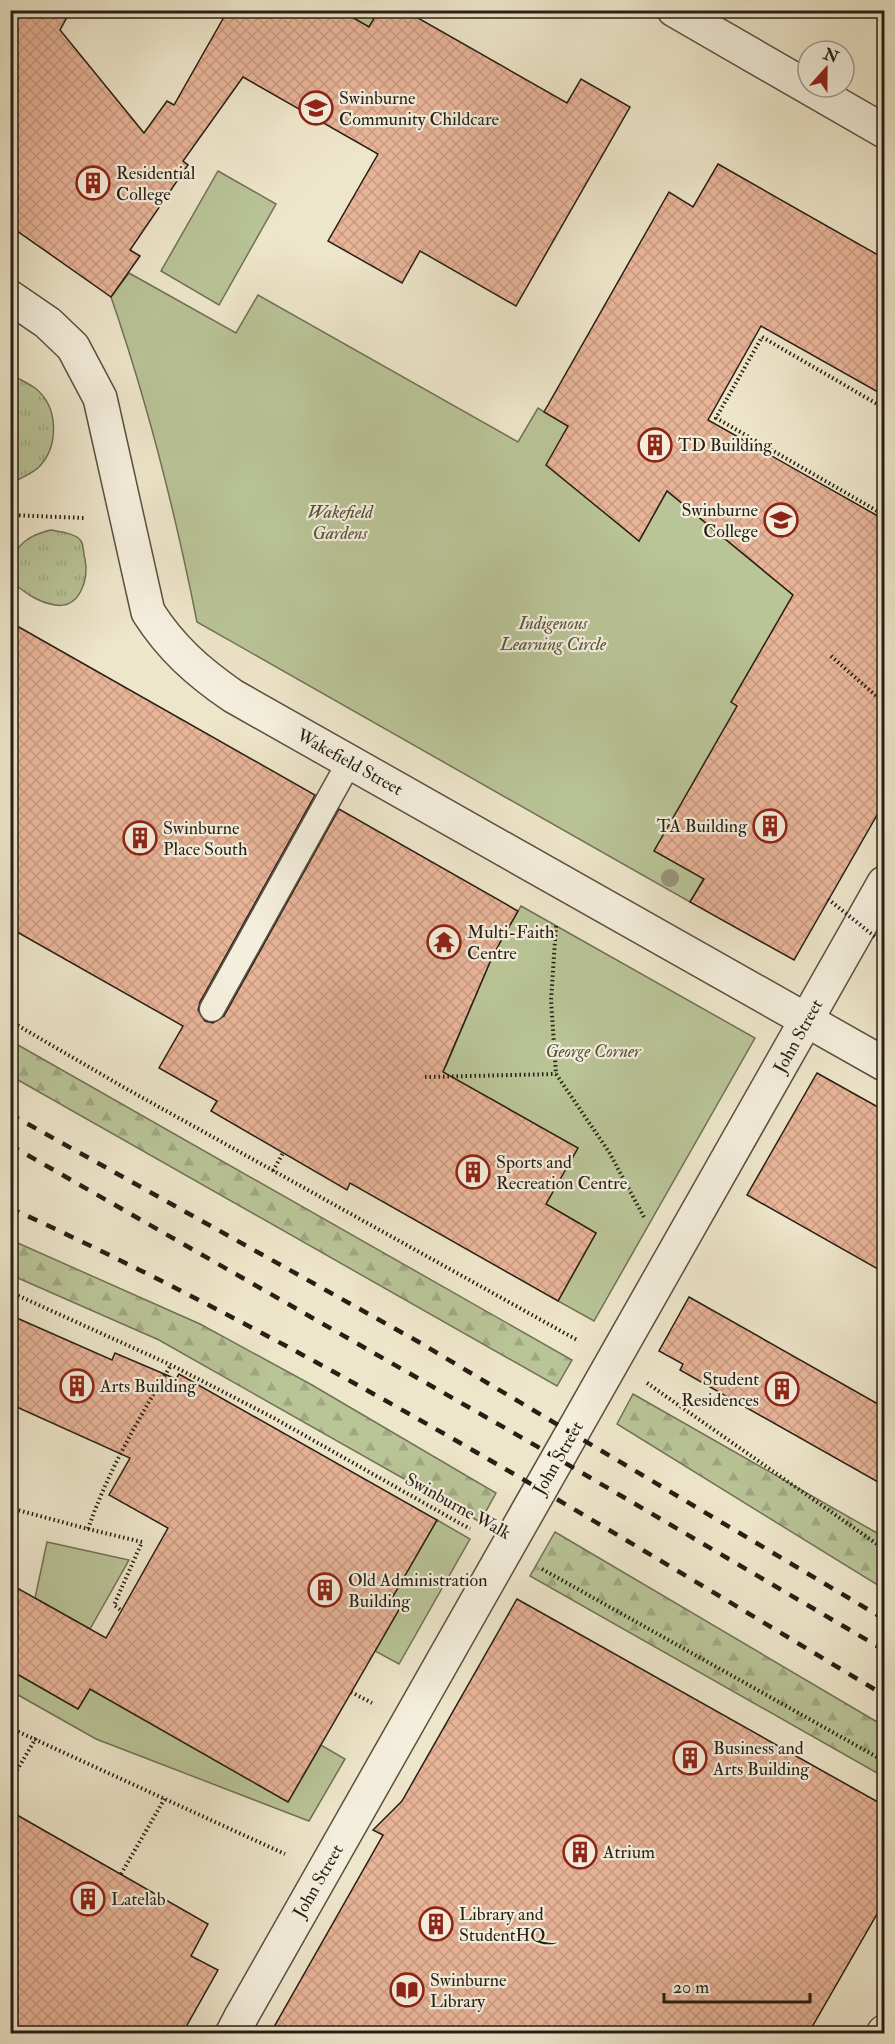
<svg xmlns="http://www.w3.org/2000/svg" width="895" height="2044" viewBox="0 0 895 2044" font-family="'IM FELL Double Pica',serif">
  <style>
    .grass { fill: url(#grass-tufts); stroke: #707156; stroke-width: 1.5 }
    .forest { fill: url(#forest-firs); stroke: #707156; stroke-width: 1.5 }
    .green { fill: #b9c497; stroke: #707156; stroke-width: 1.5 }
    .building { fill: url(#building-cross-hatch); stroke: #281e14; stroke-width: 1.5 }
    .lines { fill: none; stroke-linecap: round; stroke-linejoin: round }
    .service-casing { stroke: #5a5042; stroke-width: 27 }
    .pedestrian-casing { stroke: #5a5042; stroke-width: 36 }
    .minor-casing { stroke: #5a5042; stroke-width: 36 }
    .tertiary-casing { stroke: #5a5042; stroke-width: 36 }
    .path { stroke: #281e14; stroke-width: 4; stroke-dasharray: 1.5 3; stroke-linecap: butt }
    .service { stroke: #f4efdd; stroke-width: 24 }
    .pedestrian { stroke: #f4efdd; stroke-width: 33 }
    .minor { stroke: #f4efdd; stroke-width: 33 }
    .tertiary { stroke: #f4efdd; stroke-width: 33 }
    .rail { stroke: #281e14; stroke-width: 4.5; stroke-dasharray: 10 10; stroke-linecap: butt }
    .path-bridge { stroke: #281e14; stroke-width: 4; stroke-dasharray: 1.5 3; stroke-linecap: butt }
    .tree { fill: #99947c }
    .labels { text-anchor: middle; stroke-width: 4.5; stroke-linejoin: round; paint-order: stroke }
    .poi-label { font-size: 18px; fill: #281e14; stroke: #f4efdd; text-anchor: start }
    .park-label { font-size: 18px; font-style: italic; fill: #54503b; stroke: #f4efdd }
    .street-label { font-size: 18px; fill: #281e14; stroke: #f4efdd }
  </style>
  <defs>
    <pattern id="grass-tufts" width="24" height="20" patternUnits="userSpaceOnUse" patternTransform="scale(1.5)"><rect width="24" height="20" fill="#b9c497"/><path d="M3 7l-1-3M5 7V3M7 7l1-3M15 17l-1-3M17 17v-4M19 17l1-3" fill="none" stroke="#9fa881"/></pattern>
    <pattern id="forest-firs" width="22" height="20" patternUnits="userSpaceOnUse" patternTransform="scale(1.5)"><rect width="22" height="20" fill="#b9c497"/><path d="M5 1l3.5 6h-7zM16 11l3.5 6h-7z" fill="#9fa881"/></pattern>
    <pattern id="building-cross-hatch" width="8" height="8" patternUnits="userSpaceOnUse" patternTransform="scale(1.5)"><rect width="8" height="8" fill="#e8b498"/><path d="M0 0l8 8M0 8l8-8" fill="none" stroke="#c79a82"/></pattern>
  </defs>
  <rect width="100%" height="100%" fill="#eee6cb"/>
  <filter id="stains"><feTurbulence type="fractalNoise" baseFrequency=".00333" numOctaves="4"/><feColorMatrix values="0 0 0 0 .2 0 0 0 0 .09 0 0 0 0 .02 0 0 0 .5 -.17"/></filter>
  <radialGradient id="worn" r=".72"><stop offset=".6" stop-color="#630" stop-opacity="0"/><stop offset="1" stop-color="#630" stop-opacity=".3"/></radialGradient>
  <g class="grass">
    <path d="M11 374C18 379 28 383 35 388 59 407 59 446 39 467 32 474 19 479 11 483Z"/>
    <path d="M51 530C59 532 76 533 81 541 84 545 83 554 85 559 89 579 80 609 55 605 37 602 24 592 11 581 8 551 23 536 51 530Z"/>
  </g>
  <g class="forest">
    <polygon points="11,1041 572,1360 557,1386 11,1076"/>
    <polygon points="11,1240 200,1324 312,1385 496,1493 480,1522 159,1340 11,1275"/>
    <polygon points="633,1394 884,1537 884,1589 617,1424"/>
    <polygon points="555,1532 884,1726 884,1777 530,1576"/>
  </g>
  <g class="green">
    <polygon points="340,11 379,11 369,27"/>
    <polygon points="218,171 276,204 219,305 161,271"/>
    <path d="M129 273 236 333 258 295 518 442 538 408 568 426 639 541 667 491 843 636 690 902 197 622C175 511 148 404 111 297Z"/>
    <polygon points="521,906 755,1038 594,1321 558,1301 596,1233 546,1204 577,1148 491,1099 443,1082 433,1060 446,1066 493,955"/>
    <polygon points="437,1520 470,1539 399,1664 375,1651 401,1606 391,1600"/>
    <polygon points="47,1542 129,1560 90,1629 35,1598"/>
    <polygon points="11,1661 17,1674 78,1709 90,1689 288,1802 321,1745 345,1759 309,1821 96,1739 11,1691"/>
  </g>
  <g class="building">
    <polygon points="10,10 71,10 60,30 144,133 167,101 174,105 228,10 340,10 369,27 379,10 404,10 567,103 581,79 630,107 516,306 420,251 402,283 328,241 378,154 243,77 183,161 188,165 130,250 140,256 111,297 10,226"/>
    <polygon points="718,164 885,259 885,396 761,326 708,420 885,520 885,801 794,960 690,902 704,879 654,851 737,706 731,702 793,595 667,491 639,541 546,465 568,426 544,412 669,192 693,207"/>
    <polygon points="10,622 315,795 200,1002 198,1010 205,1021 213,1023 224,1016 339,809 518,911 493,955 443,1072 578,1148 546,1204 596,1233 558,1301 350,1183 347,1190 211,1111 217,1101 159,1068 183,1026 10,928"/>
    <polygon points="817,1073 885,1111 885,1273 747,1195"/>
    <polygon points="689,1297 885,1408 885,1486 680,1370 683,1364 659,1351"/>
    <polygon points="10,1315 112,1360 115,1353 176,1379 179,1374 437,1520 391,1600 401,1606 288,1802 90,1689 78,1709 10,1670 10,1584 106,1638 168,1528 109,1495 130,1458 10,1404"/>
    <polygon points="517,1599 885,1806 885,1900 808,2034 270,2034 383,1835 373,1830 402,1801"/>
    <polygon points="10,1811 208,1924 191,1956 218,1970 182,2034 10,2034"/>
  </g>
  <g class="lines">
    <defs>
      <polyline id="service" points="212,1009 350,761"/>
      <polyline id="pedestrian" points="241,2017 884,883"/>
      <g id="minor">
        <polyline points="674,10 884,131"/>
        <path d="M10 297 48 323 73 347 100 398 148 612C171 648 198 672 233 696L884 1064"/>
        <polyline points="232,2034 241,2017"/>
      </g>
      <polyline id="tertiary" points="883,2034 884,2032"/>
    </defs>
    <use href="#service" class="service-casing"/>
    <use href="#pedestrian" class="pedestrian-casing"/>
    <use href="#minor" class="minor-casing"/>
    <use href="#tertiary" class="tertiary-casing"/>
    <g class="path">
      <polyline points="884,408 762,337 716,418 884,515"/>
      <polyline points="10,515 84,518"/>
      <polyline points="831,656 884,703"/>
      <polyline points="556,926 551,1000 556,1074 609,1152 645,1219"/>
      <polyline points="10,1021 125,1088 577,1340"/>
      <polyline points="425,1077 556,1074"/>
      <polyline points="273,1171 283,1153"/>
      <polyline points="10,1292 171,1365 272,1417 470,1529"/>
      <polyline points="647,1383 884,1549"/>
      <path d="M10 1508 88 1529C108 1471 139 1418 171 1365"/>
      <polyline points="88,1529 142,1542 114,1605 122,1611"/>
      <polyline points="542,1569 884,1761"/>
      <polyline points="351,1692 372,1703"/>
      <polyline points="10,1728 285,1854"/>
      <polyline points="10,1782 36,1738"/>
      <polyline points="121,1874 165,1798"/>
    </g>
    <use href="#service" class="service"/>
    <use href="#pedestrian" class="pedestrian"/>
    <use href="#minor" class="minor"/>
    <use href="#tertiary" class="tertiary"/>
    <g class="rail">
      <polyline points="10,1114 417,1341 884,1619"/>
      <polyline points="10,1145 526,1440 884,1650"/>
      <path d="M10 1208C314 1347 599 1524 884 1695"/>
    </g>
    <polyline class="path-bridge" points="828,899 884,944"/>
  </g>
  <circle class="tree" cx="670" cy="878" r="9"/>
  <defs>
    <symbol id="school-ring" viewBox="-11 -11 22 22"><circle r="9.5" fill="#f4efdd" stroke="#8f2418" stroke-width="1.5"/><path d="M0-5L7-2L0 1L-7-2ZM-4 1L0 2.5L4 1V4Q0 6-4 4Z" fill="#8f2418"/></symbol>
    <symbol id="building-ring" viewBox="-11 -11 22 22"><circle r="9.5" fill="#f4efdd" stroke="#8f2418" stroke-width="1.5"/><path d="M-4-6H4V6H1V3H-1V6H-4ZM-2.5-4.3h1.7v1.8h-1.7ZM.8-4.3h1.7v1.8H.8ZM-2.5-1h1.7V.8h-1.7ZM.8-1h1.7V.8H.8Z" fill="#8f2418"/></symbol>
    <symbol id="university-ring" viewBox="-11 -11 22 22"><circle r="9.5" fill="#f4efdd" stroke="#8f2418" stroke-width="1.5"/><path d="M0-5L7-2L0 1L-7-2ZM-4 1L0 2.5L4 1V4Q0 6-4 4Z" fill="#8f2418"/></symbol>
    <symbol id="temple-ring" viewBox="-11 -11 22 22"><circle r="9.5" fill="#f4efdd" stroke="#8f2418" stroke-width="1.5"/><path d="M0-6L5-2H3V0L6.5 2.5H4V6H1.5V3h-3V6H-4V2.5H-6.5L-3 0V-2H-5Z" fill="#8f2418"/></symbol>
    <symbol id="library-ring" viewBox="-11 -11 22 22"><circle r="9.5" fill="#f4efdd" stroke="#8f2418" stroke-width="1.5"/><path d="M-6-4Q-3-5.5-.7-3.5V5Q-3 3-6 4ZM6-4Q3-5.5 .7-3.5V5Q3 3 6 4Z" fill="#8f2418"/></symbol>
  </defs>
  <g fill-rule="evenodd">
    <use href="#school-ring" x="297" y="89" width="38" height="38"/>
    <use href="#building-ring" x="74" y="164" width="38" height="38"/>
    <use href="#building-ring" x="636" y="426" width="38" height="38"/>
    <use href="#university-ring" x="762" y="501" width="38" height="38"/>
    <use href="#building-ring" x="751" y="807" width="38" height="38"/>
    <use href="#building-ring" x="121" y="819" width="38" height="38"/>
    <use href="#temple-ring" x="425" y="923" width="38" height="38"/>
    <use href="#building-ring" x="454" y="1153" width="38" height="38"/>
    <use href="#building-ring" x="58" y="1367" width="38" height="38"/>
    <use href="#building-ring" x="763" y="1370" width="38" height="38"/>
    <use href="#building-ring" x="306" y="1571" width="38" height="38"/>
    <use href="#building-ring" x="671" y="1739" width="38" height="38"/>
    <use href="#building-ring" x="561" y="1833" width="38" height="38"/>
    <use href="#building-ring" x="69" y="1880" width="38" height="38"/>
    <use href="#building-ring" x="417" y="1905" width="38" height="38"/>
    <use href="#library-ring" x="388" y="1971" width="38" height="38"/>
  </g>
  <g class="labels">
    <g class="poi-label">
      <text x="339" y="104">Swinburne<tspan x="339" dy="21">Community Childcare</tspan></text>
      <text x="116" y="179">Residential<tspan x="116" dy="21">College</tspan></text>
      <text x="678" y="451">TD Building</text>
      <text x="758" y="516" text-anchor="end">Swinburne<tspan x="758" dy="21">College</tspan></text>
      <text x="747" y="832" text-anchor="end">TA Building</text>
      <text x="163" y="834">Swinburne<tspan x="163" dy="21">Place South</tspan></text>
      <text x="467" y="938">Multi-Faith<tspan x="467" dy="21">Centre</tspan></text>
      <text x="496" y="1168">Sports and<tspan x="496" dy="21">Recreation Centre</tspan></text>
      <text x="759" y="1385" text-anchor="end">Student<tspan x="759" dy="21">Residences</tspan></text>
      <text x="100" y="1392">Arts Building</text>
      <text x="348" y="1586">Old Administration<tspan x="348" dy="21">Building</tspan></text>
      <text x="713" y="1754">Business and<tspan x="713" dy="21">Arts Building</tspan></text>
      <text x="603" y="1858">Atrium</text>
      <text x="111" y="1905">Latelab</text>
      <text x="459" y="1920">Library and<tspan x="459" dy="21">StudentHQ</tspan></text>
      <text x="430" y="1986">Swinburne<tspan x="430" dy="21">Library</tspan></text>
    </g>
    <g class="park-label">
      <text x="340" y="518">Wakefield<tspan x="340" dy="21">Gardens</tspan></text>
      <text x="553" y="629">Indigenous<tspan x="553" dy="21">Learning Circle</tspan></text>
      <text x="593" y="1057">George Corner</text>
    </g>
    <g class="street-label">
      <text transform="translate(350 762) rotate(29)" y="6">Wakefield Street</text>
      <text transform="translate(798 1036) rotate(-61)" y="6">John Street</text>
      <text transform="translate(558 1458) rotate(-60)" y="6">John Street</text>
      <text transform="translate(458 1506) rotate(29)" y="6">Swinburne Walk</text>
      <text transform="translate(318 1881) rotate(-60)" y="6">John Street</text>
    </g>
  </g>
  <rect width="895" height="2044" fill="none" stroke="#eee6cb" stroke-width="36"/>
  <rect x="12" y="12" width="871" height="2020" fill="none" stroke="#281e14" stroke-width="3"/>
  <rect x="18" y="18" width="859" height="2008" fill="none" stroke="#281e14" stroke-width="1.5"/>
  <g transform="translate(826 69) rotate(21)"><circle r="28" fill="#f4efdd" stroke="#a29b8d" stroke-width="1.5"/>
  <path d="M0-4.5L10 22L0 15L-10 22Z" fill="#8f2418"/>
  <text y="-9" font-size="16" font-weight="bold" text-anchor="middle" fill="#281e14">N</text>
  </g>
  <path d="M664 1993v9h146v-9" fill="none" stroke="#281e14" stroke-width="3"/>
  <text x="673" y="1993" font-size="18" fill="#281e14" stroke="#f4efdd" stroke-width="4.5" paint-order="stroke">20 m</text>
  <rect width="100%" height="100%" filter="url(#stains)"/>
  <rect width="100%" height="100%" fill="url(#worn)"/>
</svg>
